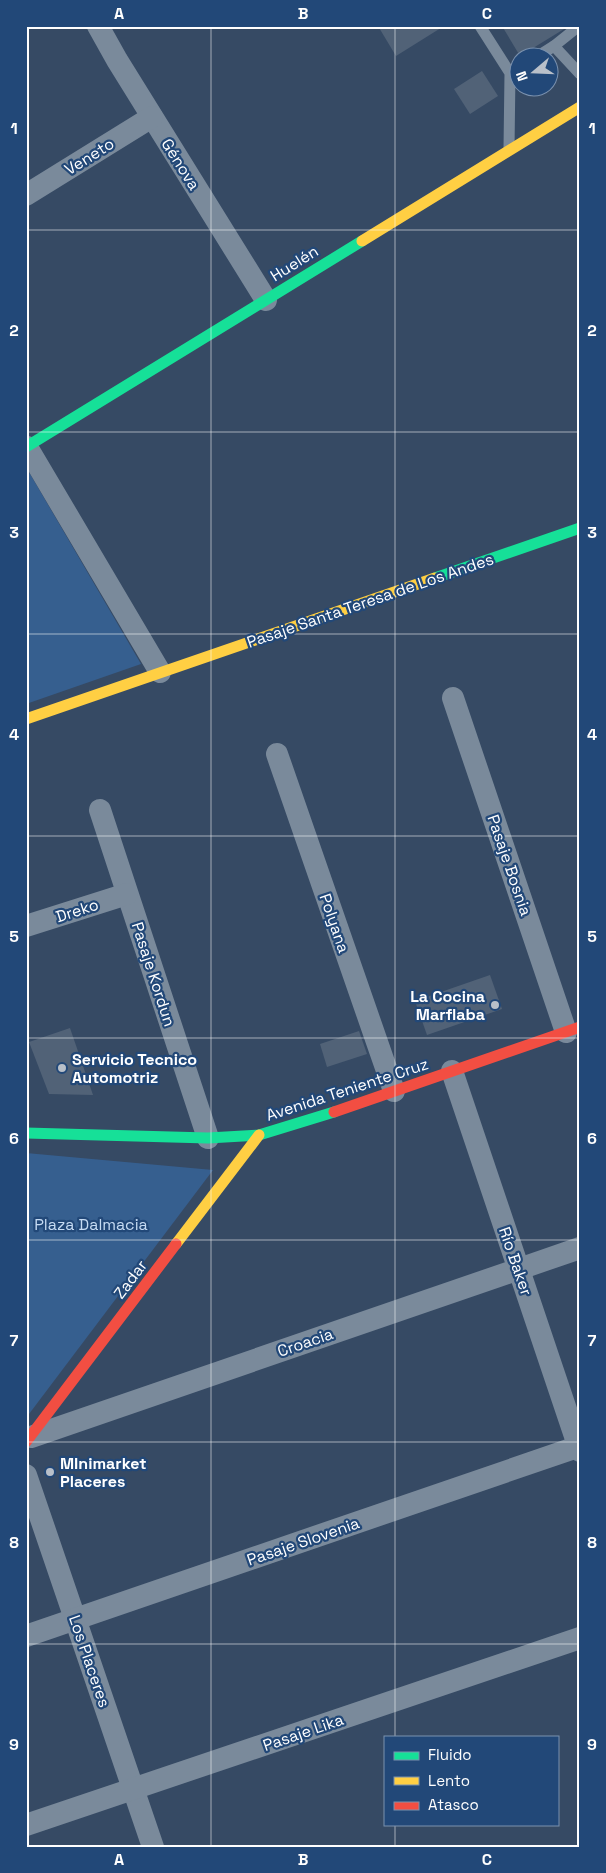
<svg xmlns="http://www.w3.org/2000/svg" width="606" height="1873" viewBox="0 0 606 1873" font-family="'Space Grotesk',sans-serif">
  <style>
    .green { fill: #365f8f }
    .building { fill: #516277 }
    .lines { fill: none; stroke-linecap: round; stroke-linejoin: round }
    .lane { stroke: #7a8a9b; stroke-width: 11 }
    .street { stroke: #7a8a9b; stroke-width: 22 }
    .fast { stroke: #16e098; stroke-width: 11 }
    .slow { stroke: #ffcf43; stroke-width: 11 }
    .jam { stroke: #f24e42; stroke-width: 11 }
    .grid { fill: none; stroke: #fff; stroke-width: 1; stroke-opacity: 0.55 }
    .poi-dot { fill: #b9c0c9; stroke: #224878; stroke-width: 2 }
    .labels { text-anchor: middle; stroke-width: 4.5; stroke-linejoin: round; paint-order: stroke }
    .street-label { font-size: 16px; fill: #fff; stroke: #224878 }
    .poi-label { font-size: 16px; font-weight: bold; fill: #fff; stroke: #224878; text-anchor: start }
    .park-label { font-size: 16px; fill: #c6dbf3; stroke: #224878 }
    .neatline { fill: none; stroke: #fff; stroke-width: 2 }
    .grid-label { font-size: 16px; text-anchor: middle; font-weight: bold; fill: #fff }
  </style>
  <rect width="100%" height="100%" fill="#364a64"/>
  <g class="green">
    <polygon points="26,467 141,664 26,704"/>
    <polygon points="26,1153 213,1170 26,1418"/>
  </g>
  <g class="building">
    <polygon points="378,26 444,26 396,56"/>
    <polygon points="502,26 569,26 520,56"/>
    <polygon points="482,71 498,96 470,114 454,89"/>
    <polygon points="490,975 502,1009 427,1035 415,1001"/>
    <polygon points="70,1028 93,1095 49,1094 29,1042"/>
    <polygon points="359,1031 367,1054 327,1067 320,1044"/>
  </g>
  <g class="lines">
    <g class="lane">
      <polyline points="480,26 510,73 509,148"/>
      <polyline points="554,46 580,74"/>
      <polyline points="535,58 554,46 579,26"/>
    </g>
    <g class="street">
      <polyline points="98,26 117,60 266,300"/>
      <polyline points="26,195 152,117"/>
      <polyline points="27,447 160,672"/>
      <polyline points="453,698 566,1032"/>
      <polyline points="277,754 394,1091"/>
      <polyline points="100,810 208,1138"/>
      <polyline points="26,926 127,894"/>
      <polyline points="452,1071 580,1451"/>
      <polyline points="31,1437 580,1248"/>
      <polyline points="26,1475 153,1847"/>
      <polyline points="26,1636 580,1446"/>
      <polyline points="26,1825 580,1638"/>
    </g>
    <g class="fast">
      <polyline points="26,447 362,241"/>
      <polyline points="435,578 580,528"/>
      <polyline points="26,1133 208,1138 259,1135 334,1112"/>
    </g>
    <g class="slow">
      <polyline points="362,241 580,107"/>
      <polyline points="26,719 435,578"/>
      <polyline points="176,1244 259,1135"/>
    </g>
    <g class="jam">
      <polyline points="334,1112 580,1027"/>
      <polyline points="26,1442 176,1244"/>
    </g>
  </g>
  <path class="grid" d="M211 26V1847M395 26V1737M26 230H580M26 432H580M26 634H580M26 836H580M26 1038H580M26 1240H580M26 1442H580M26 1644H580M395 1824V1847"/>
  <g class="poi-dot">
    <circle cx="495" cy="1005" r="5"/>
    <circle cx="62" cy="1068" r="5"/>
    <circle cx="50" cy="1472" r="5"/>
  </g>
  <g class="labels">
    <g class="street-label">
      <text transform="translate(89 156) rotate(-32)" y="6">Veneto</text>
      <text transform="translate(181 164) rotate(58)" y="6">Génova</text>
      <text transform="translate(294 263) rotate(-32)" y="6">Huelén</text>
      <text transform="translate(370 600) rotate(-19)" y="6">Pasaje Santa Teresa de Los Andes</text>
      <text transform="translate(510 865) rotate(71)" y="6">Pasaje Bosnia</text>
      <text transform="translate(77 910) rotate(-18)" y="6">Dreko</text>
      <text transform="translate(335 923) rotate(71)" y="6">Polyana</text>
      <text transform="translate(154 974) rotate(72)" y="6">Pasaje Kordun</text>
      <text transform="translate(347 1089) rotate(-18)" y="6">Avenida Teniente Cruz</text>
      <text transform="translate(516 1261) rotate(71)" y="6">Río Baker</text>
      <text transform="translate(130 1279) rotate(-53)" y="6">Zadar</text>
      <text transform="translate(305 1342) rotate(-19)" y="6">Croacia</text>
      <text transform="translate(303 1541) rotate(-19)" y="6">Pasaje Slovenia</text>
      <text transform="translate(90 1661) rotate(71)" y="6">Los Placeres</text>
      <text transform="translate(303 1732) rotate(-19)" y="6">Pasaje Lika</text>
    </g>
    <g class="poi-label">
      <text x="485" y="1002" text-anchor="end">La Cocina<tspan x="485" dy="18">Marflaba</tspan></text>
      <text x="72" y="1065">Servicio Tecnico<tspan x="72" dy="18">Automotriz</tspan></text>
      <text x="60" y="1469">MInimarket<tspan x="60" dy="18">Placeres</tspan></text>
    </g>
    <g class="park-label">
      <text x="91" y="1230">Plaza Dalmacia</text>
    </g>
  </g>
  <rect width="606" height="1873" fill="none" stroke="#224878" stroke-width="55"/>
  <rect x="384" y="1736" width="175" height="90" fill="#224878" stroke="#7a91ae"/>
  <rect x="394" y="1752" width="25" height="8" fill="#16e098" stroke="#7a91ae"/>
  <text x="428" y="1760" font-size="15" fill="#ffffff">Fluido</text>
  <rect x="394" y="1777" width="25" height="8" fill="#ffcf43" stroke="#7a91ae"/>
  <text x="428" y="1786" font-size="15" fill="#ffffff">Lento</text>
  <rect x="394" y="1802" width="25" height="8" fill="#f24e42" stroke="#7a91ae"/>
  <text x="428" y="1810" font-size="15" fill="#ffffff">Atasco</text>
  <g transform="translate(534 72) rotate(251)"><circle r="24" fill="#224878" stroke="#7a91ae"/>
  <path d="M0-4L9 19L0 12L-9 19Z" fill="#b9c0c9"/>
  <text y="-8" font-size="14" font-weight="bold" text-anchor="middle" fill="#ffffff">N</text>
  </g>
  <rect x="28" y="28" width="550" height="1818" class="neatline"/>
  <g class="grid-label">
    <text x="119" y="19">A</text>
    <text x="303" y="19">B</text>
    <text x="487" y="19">C</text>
    <text x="14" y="134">1</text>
    <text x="592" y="134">1</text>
    <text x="14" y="336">2</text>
    <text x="592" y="336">2</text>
    <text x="14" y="538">3</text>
    <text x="592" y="538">3</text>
    <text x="14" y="740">4</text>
    <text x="592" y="740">4</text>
    <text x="14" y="942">5</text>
    <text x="592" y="942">5</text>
    <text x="14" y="1144">6</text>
    <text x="592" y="1144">6</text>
    <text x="14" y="1346">7</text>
    <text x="592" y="1346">7</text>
    <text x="14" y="1548">8</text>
    <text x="592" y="1548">8</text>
    <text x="14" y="1750">9</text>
    <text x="592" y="1750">9</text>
    <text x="119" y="1865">A</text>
    <text x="303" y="1865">B</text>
    <text x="487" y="1865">C</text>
  </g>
</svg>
